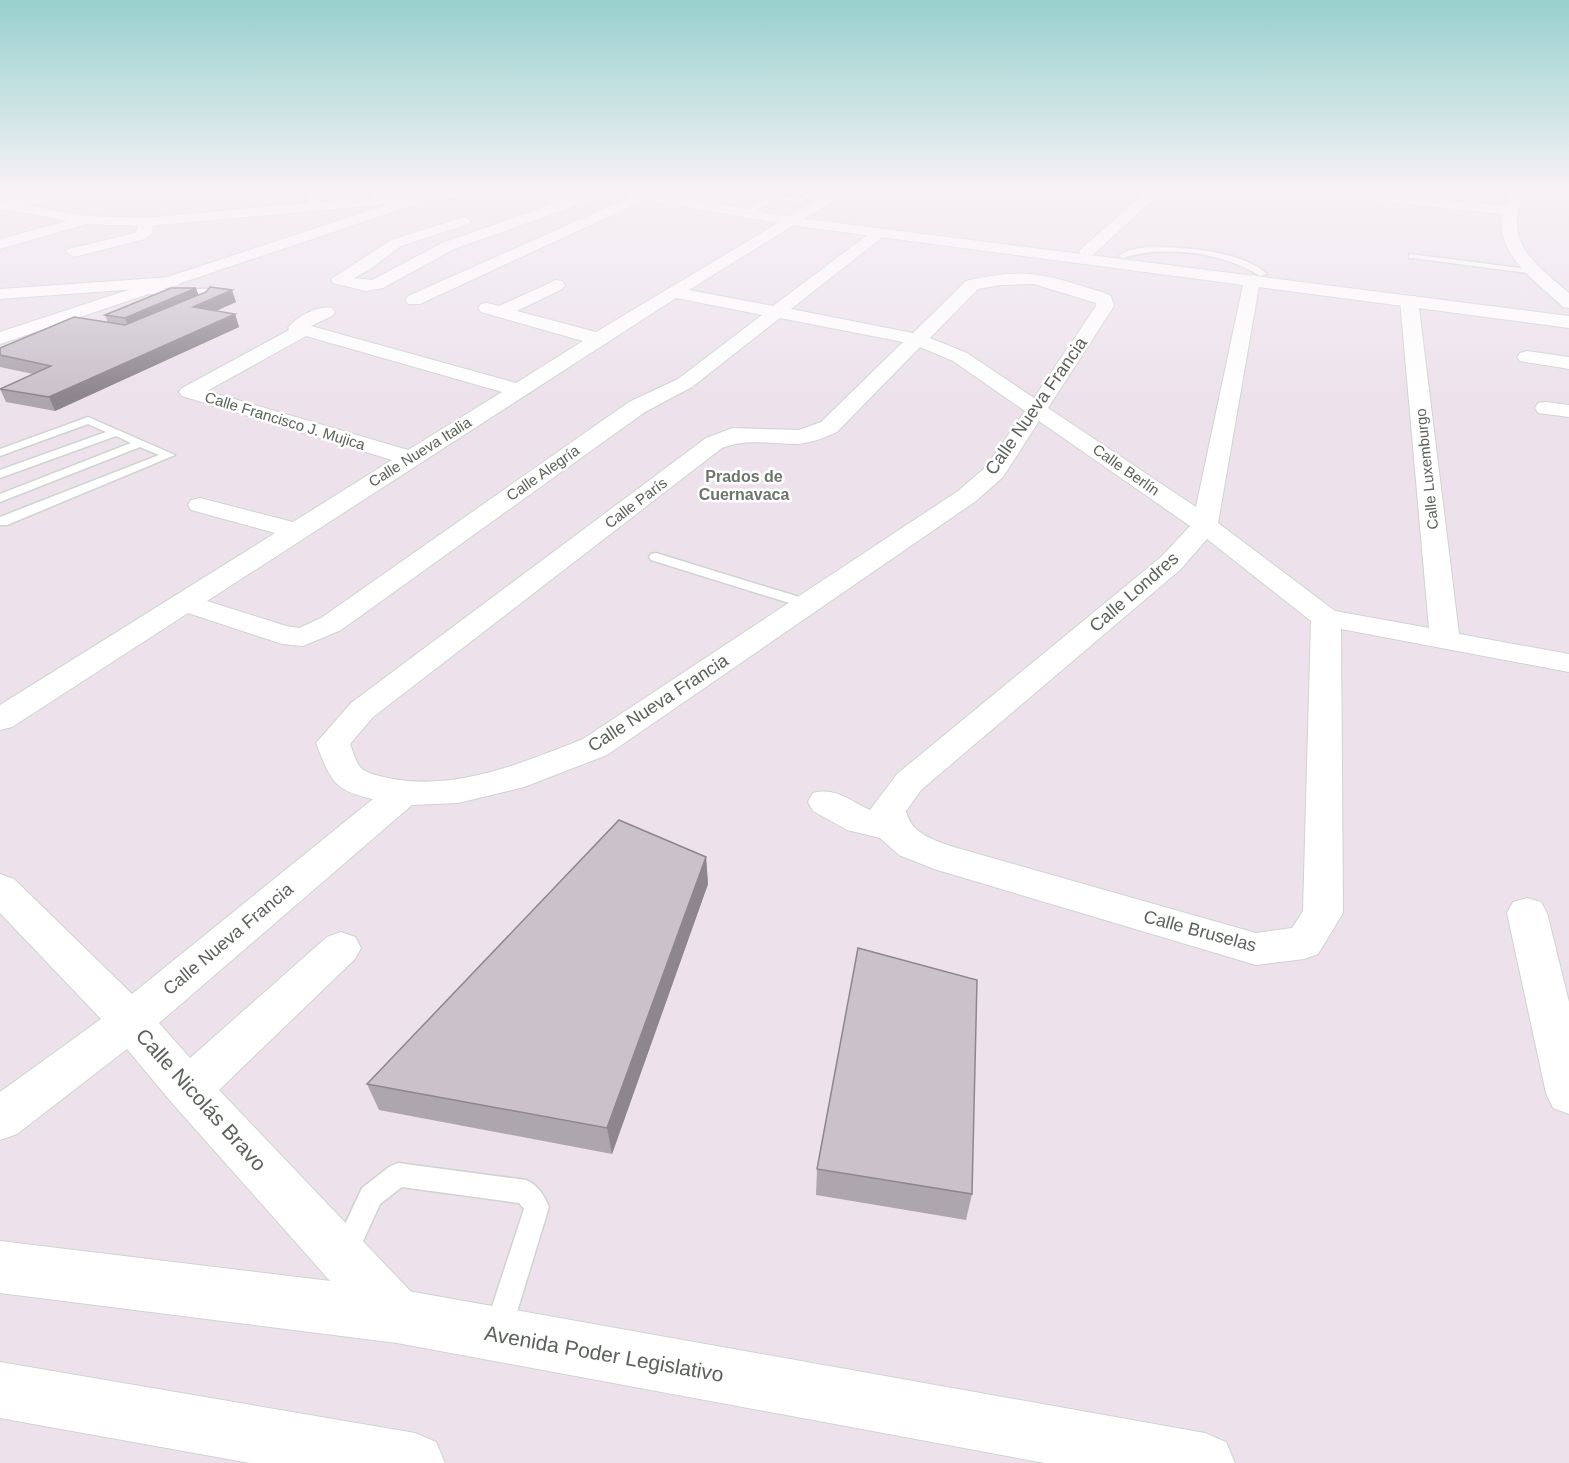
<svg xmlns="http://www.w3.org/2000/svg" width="1569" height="1463" viewBox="0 0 1569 1463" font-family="Helvetica,sans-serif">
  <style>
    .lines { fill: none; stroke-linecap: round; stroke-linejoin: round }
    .service-casing { stroke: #ced4ce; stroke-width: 3 }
    .minor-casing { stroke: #ced4ce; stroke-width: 2 }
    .tertiary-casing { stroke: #ced4ce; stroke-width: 2 }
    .secondary-casing { stroke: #ced5cd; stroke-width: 2 }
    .service { fill: #fff; fill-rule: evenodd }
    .minor { fill: #fff; fill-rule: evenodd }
    .tertiary { fill: #fff; fill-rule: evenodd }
    .secondary { fill: #fff; fill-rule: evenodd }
    .wall { fill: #aea6ae }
    .shaded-wall { fill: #8d878d }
    .building { fill: #cac1ca; stroke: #8d878d; stroke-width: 1.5 }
    .labels { text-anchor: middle; stroke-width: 5; stroke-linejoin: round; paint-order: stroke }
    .far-street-label { font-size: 15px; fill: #5c625b; stroke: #fff }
    .far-neighbourhood-label { font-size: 16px; font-weight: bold; fill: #6d746c; stroke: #fff }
    .street-label { font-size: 18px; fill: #5c625b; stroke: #fff }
    .near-street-label { font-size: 21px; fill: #5c625b; stroke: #fff }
  </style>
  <rect width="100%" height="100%" fill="#ede2ec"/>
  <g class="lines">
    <defs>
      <g id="service">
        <polygon points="814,190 823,190 799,202 774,199 749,215 742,213 771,196 798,198"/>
        <path d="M1147 247C1182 247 1240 250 1267 274L1260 276C1223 252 1164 245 1122 258L1118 256 1129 250Z"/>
        <polygon points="1409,254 1535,270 1539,272 1535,274 1412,258 1409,258"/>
        <polygon points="142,289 209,289 214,295 198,306 194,303 205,295 139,294 139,290"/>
        <polygon points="88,417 175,455 7,525 0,525 0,517 159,455 140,447 0,502 0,494 131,443 116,436 0,478 0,470 106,432 88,424 0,456 0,449"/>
        <polygon points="656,553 812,601 814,604 807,608 802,607 651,560 649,557 651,554"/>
        <path d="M398 1163 526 1180C538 1185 544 1195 549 1207L509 1338 499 1342 489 1338 485 1328 524 1209 519 1203 402 1187 380 1204 354 1261 345 1265 336 1261 332 1252 362 1188 389 1167Z"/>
      </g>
      <g id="minor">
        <polygon points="58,190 85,190 83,193 31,204 24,200 26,197"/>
        <polygon points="304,190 318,190 320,202 318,205 308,205"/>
        <polygon points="368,190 382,190 386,196 384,199 374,199"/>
        <polygon points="593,190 614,190 612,193 454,249 383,288 366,291 333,283 331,279 391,240 464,217 471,221 469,224 401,246 369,270 354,278 372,280 442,243"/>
        <path d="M833 190H850L689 290 773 306 874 230 879 228 887 233 884 236 791 309 913 333 966 281C988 276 1015 271 1037 275 1059 278 1081 286 1102 292L1111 296 1114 306 1048 408 1196 507 1244 280 1252 275 1258 276 1260 280 1218 523 1335 611 1429 628 1400 300 1403 296H1415L1418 300 1459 634 1569 654V672L1341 629 1343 913 1318 954 1304 959 1256 965 934 869 899 855 880 838 847 830 813 811 808 802 813 793C836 787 850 801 870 810L897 774 1161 557 1190 526 1039 421 1003 477 976 501 607 755 524 787 458 803 412 805 159 1023 190 1058 327 937 341 932 355 937 361 948 355 959 219 1090 416 1297 424 1316 416 1335 397 1343 378 1335 172 1103 127 1049 17 1134 0 1140V1092L101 1019 0 913V874L14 879 132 994 373 799C332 790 331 780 316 743L351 703 706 438 733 428 799 430 821 422 903 342 780 318 692 387 645 412 341 630 303 646 282 644 188 613 12 727 0 730V705L275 533 191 510 188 505 191 500 200 498 293 522 392 460 182 396 179 392 182 388 289 330 288 328C296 317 318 305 332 308L335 312 332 316 311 326 516 383 583 341 481 312 478 308 481 304 487 303 499 306 556 280 562 281 565 285 562 289 517 311 596 332ZM1034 284 1096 303V306L1034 398 967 353 930 338 978 289 1000 285ZM676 298 762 315 678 379 629 402 321 618 299 628 286 626 207 601ZM306 336 502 392 408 450 207 391ZM920 347 953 361 1025 411 986 467 958 491 583 739C522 763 455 792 388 778 379 776 369 774 362 769 356 764 353 751 350 744L373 717 722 448C746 438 771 444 796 444 811 443 824 438 837 432ZM1207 539 1311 621 1303 911 1292 928 1256 933 957 848C937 841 911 835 906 811L921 790 1181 569Z"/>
        <polygon points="1148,190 1163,190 1093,255 1081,255 1079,252 1081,249"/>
        <path d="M1239 190H1281C1272 197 1248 197 1239 190Z"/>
        <polygon points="644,191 651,195 649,198 420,304 408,304 405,300 408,296"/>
        <polygon points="1364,192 1512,207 1519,211 1512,215 1359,199 1357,196 1359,193"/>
        <polygon points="85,216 92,220 90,223 0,249 0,239"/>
        <polygon points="147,218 154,222 152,233 145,239 74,257 66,252 68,249 135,233 142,219"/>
        <polygon points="172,277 178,278 180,282 178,286 0,299 0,289"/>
        <polygon points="1527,351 1569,357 1569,369 1520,361 1517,357 1520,353"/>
        <polygon points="1546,402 1569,405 1569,417 1538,413 1535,408 1538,403"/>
        <polygon points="1527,898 1541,902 1547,913 1569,1002 1569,1114 1553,1108 1546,1093 1507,913 1513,902"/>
      </g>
      <g id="tertiary">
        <path d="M1509 190H1523C1521 202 1516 215 1517 228 1520 256 1550 276 1569 293V308L1563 307C1541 286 1503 260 1502 227 1501 214 1507 202 1509 190Z"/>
        <polygon points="426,192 431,193 433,196 431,199 0,344 0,332"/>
        <polygon points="31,196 38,200 36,203 0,210 0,202"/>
      </g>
      <g id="secondary">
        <polygon points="448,190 502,190 495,194 147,226 85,224 0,208 0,200 85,216 147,218"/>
        <polygon points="607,190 639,190 790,217 1569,316 1569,328 790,225 614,194"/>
        <polygon points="0,1241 397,1289 1205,1433 1226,1442 1235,1463 1045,1463 397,1343 0,1293"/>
        <polygon points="0,1362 415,1433 436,1442 445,1463 250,1463 0,1418"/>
      </g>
    </defs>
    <use href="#service" class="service-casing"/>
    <use href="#minor" class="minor-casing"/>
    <use href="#tertiary" class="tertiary-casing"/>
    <use href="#secondary" class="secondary-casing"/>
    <use href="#service" class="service"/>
    <use href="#minor" class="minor"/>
    <use href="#tertiary" class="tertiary"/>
    <use href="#secondary" class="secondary"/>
  </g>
  <g class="wall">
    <polygon points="196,288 198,295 236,302 216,311 235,314 239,327 55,411 6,402 0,389 33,374 0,367 0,348 108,323 105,315"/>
    <polygon points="706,857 708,884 612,1154 379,1110 367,1084"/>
    <polygon points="817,1169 972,1194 966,1220 816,1195"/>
  </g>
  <g class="shaded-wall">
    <polygon points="196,288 199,297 129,328 125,318"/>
    <polygon points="232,290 236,302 197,319 193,307"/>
    <polygon points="235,314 239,327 55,411 49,397"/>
    <polygon points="706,857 708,884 612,1154 607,1128"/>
  </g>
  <g class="building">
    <polygon points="210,287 232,290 193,307 235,314 49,397 0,389 51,366 0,355 0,348 74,317 125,325 206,292"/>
    <polygon points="171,288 196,288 125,318 105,315"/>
    <polygon points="619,820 706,857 607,1128 367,1084"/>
    <polygon points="858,948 977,980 972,1194 817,1169"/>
  </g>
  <linearGradient id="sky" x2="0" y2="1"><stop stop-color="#96d0cd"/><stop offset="0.48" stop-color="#f7f2f6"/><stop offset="1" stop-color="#f7f2f6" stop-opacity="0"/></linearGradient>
  <rect width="1569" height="395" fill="url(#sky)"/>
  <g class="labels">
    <g class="far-street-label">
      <text transform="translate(285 421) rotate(17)" y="5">Calle Francisco J. Mujica</text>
      <text transform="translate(420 452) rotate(-32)" y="5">Calle Nueva Italia</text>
      <text transform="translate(1427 469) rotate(-96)" y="5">Calle Luxemburgo</text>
      <text transform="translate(1126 470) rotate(35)" y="5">Calle Berlín</text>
      <text transform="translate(543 473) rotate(-35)" y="5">Calle Alegría</text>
      <text transform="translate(636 503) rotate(-37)" y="5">Calle París</text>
    </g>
    <g class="far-neighbourhood-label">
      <text x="744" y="482">Prados de<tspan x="744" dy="18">Cuernavaca</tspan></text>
    </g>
    <g class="street-label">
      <text transform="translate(1036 406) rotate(-55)" y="6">Calle Nueva Francia</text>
      <text transform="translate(1134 592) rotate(-41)" y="6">Calle Londres</text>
      <text transform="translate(658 703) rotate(-33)" y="6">Calle Nueva Francia</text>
      <text transform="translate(1200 931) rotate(15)" y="6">Calle Bruselas</text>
      <text transform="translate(228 939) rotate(-40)" y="6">Calle Nueva Francia</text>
    </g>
    <g class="near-street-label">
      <text transform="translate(201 1100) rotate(48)" y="7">Calle Nicolás Bravo</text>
      <text transform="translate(604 1354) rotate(10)" y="7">Avenida Poder Legislativo</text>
    </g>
  </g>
</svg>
